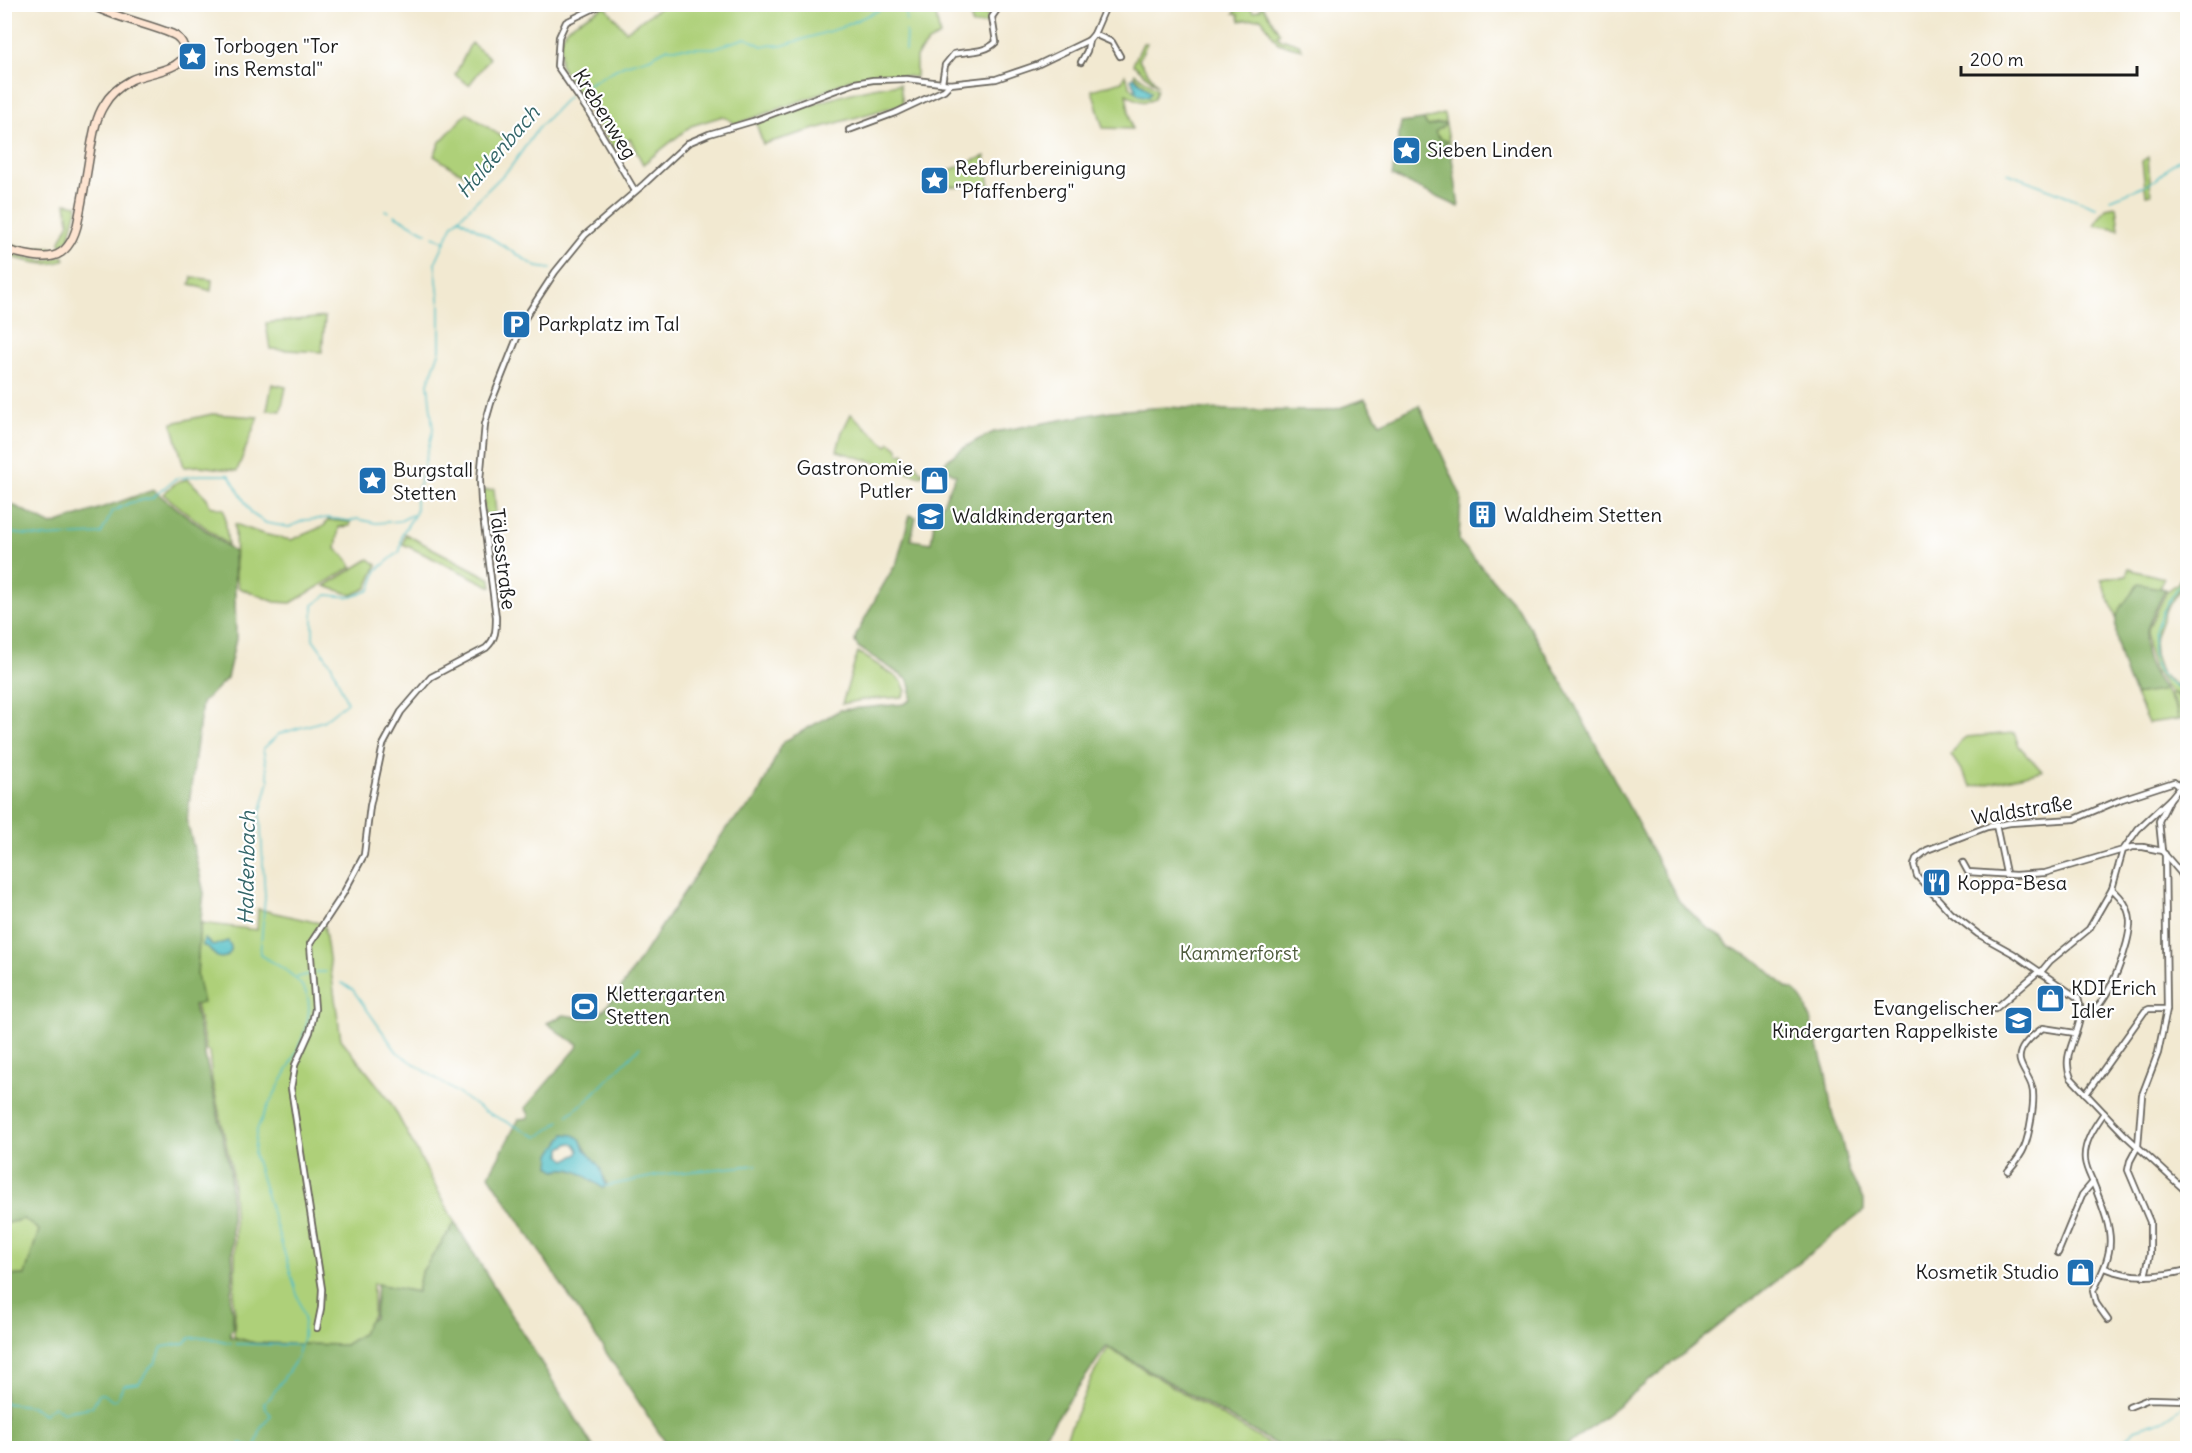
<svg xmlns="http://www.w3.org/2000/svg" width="2192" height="1453" viewBox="0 0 2192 1453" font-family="Delius,sans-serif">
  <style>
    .green { fill: #aed079; stroke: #65764a; stroke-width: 1.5 }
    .forest { fill: #8ab269; stroke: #536742; stroke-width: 1.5; fill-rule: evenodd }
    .water { fill: #50bec5; stroke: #366d70; stroke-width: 1.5; fill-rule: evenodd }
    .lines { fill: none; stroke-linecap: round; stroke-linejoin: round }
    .stream { stroke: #50bec5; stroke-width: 1.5 }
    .street-casing { stroke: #67645b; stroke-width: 8 }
    .secondary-casing { stroke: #67645b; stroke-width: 10 }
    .street { stroke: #fff; stroke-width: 4.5 }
    .secondary { stroke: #fde4d1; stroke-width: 7 }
    .labels { text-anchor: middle; stroke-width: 4.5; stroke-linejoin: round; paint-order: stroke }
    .poi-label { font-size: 20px; fill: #1c1c1c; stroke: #fff; text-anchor: start }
    .street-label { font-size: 20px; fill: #1c1c1c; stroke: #fff }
    .park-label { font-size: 20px; fill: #4f5b3d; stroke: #fff }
    .water-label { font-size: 21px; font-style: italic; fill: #336568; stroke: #fff }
  </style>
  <rect width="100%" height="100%" fill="#fff"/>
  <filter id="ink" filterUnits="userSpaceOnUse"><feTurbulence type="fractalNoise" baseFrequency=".0167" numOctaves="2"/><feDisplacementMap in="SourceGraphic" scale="12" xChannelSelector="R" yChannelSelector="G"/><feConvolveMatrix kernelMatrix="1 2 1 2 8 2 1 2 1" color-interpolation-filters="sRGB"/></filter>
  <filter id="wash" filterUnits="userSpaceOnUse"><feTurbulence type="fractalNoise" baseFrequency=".008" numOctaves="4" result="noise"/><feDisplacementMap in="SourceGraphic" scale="24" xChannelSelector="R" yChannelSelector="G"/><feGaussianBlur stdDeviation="1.35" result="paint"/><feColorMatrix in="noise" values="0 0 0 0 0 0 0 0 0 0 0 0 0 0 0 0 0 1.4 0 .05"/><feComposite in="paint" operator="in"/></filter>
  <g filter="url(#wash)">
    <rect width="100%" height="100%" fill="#f2e9d1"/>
    <g class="green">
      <polygon points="1241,4 1249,5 1253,12 1261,9 1260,5 1262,5 1280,33 1277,35 1281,40 1284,39 1299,44 1302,49 1278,43 1261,18 1240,21 1238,14 1234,13"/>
      <polygon points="657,5 934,5 940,36 928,42 916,57 916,77 888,75 848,80 815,96 736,124 723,116 691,126 643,164 630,139 614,149 560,65 561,38 569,26 605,6 626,31 659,8"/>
      <polygon points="990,6 992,10 987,15 988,23 972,25 971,17"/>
      <polygon points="471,43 490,58 469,85 455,75"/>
      <polygon points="1143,43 1147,43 1139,60 1158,86 1133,64"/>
      <path d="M1135 73 1157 89 1154 99C1142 105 1136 99 1126 94L1132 129 1103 128 1092 90 1122 81 1125 75 1130 86 1140 95 1151 92 1134 75Z"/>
      <path d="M900 84 903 104 763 144 756 123C804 108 850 89 900 84Z"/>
      <polygon points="467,113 505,139 475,179 454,169 434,156 440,142"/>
      <polygon points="1444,114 1451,151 1434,132 1445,125 1444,123 1428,126 1423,120"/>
      <path d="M985 156 990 186C975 186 941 189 930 181L932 177Z"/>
      <polygon points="2148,157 2151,194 2146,195 2142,161"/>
      <polygon points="66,203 78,205 69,239 61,247 60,241 69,222"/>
      <polygon points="2116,206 2119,229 2094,225 2106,208"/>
      <polygon points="5,242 27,249 50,247 55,250 53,253 40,254 5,247"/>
      <path d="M5 252 44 261 63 256 65 259C50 270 21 259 5 256Z"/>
      <polygon points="192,277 212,280 211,291 190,284"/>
      <polygon points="325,317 322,352 270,349 266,323"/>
      <polygon points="272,384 286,387 281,411 267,410"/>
      <polygon points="212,414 258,417 237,471 200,466 184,467 172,423"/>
      <polygon points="851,414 887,446 890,442 898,448 899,454 904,453 909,466 911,466 911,463 916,464 919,470 924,472 921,476 837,451 842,432"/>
      <polygon points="188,479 207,498 210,506 224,509 228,545 163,494 177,482"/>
      <polygon points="494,489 496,514 485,515 482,491"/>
      <polygon points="328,520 350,522 350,526 339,527 336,549 348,560 352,567 291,603 275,602 239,588 236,578 235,524 263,534 291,540 324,526"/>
      <polygon points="405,534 491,579 492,587 403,544"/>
      <polygon points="369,559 377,565 367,588 352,595 325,586"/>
      <polygon points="2128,569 2164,578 2159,588 2138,585 2116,617 2101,579 2127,576"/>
      <polygon points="2187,569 2187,579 2166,609 2154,641 2155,654 2162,675 2187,693 2187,699 2169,691 2165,686 2153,668 2147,648 2147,631 2167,591 2177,584"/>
      <polygon points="858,652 895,676 902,682 906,691 902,697 862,700 842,704"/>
      <polygon points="2165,690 2176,709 2178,719 2148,723 2135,695"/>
      <polygon points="2171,693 2187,702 2187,750 2185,751 2186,717 2179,719 2177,708 2170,695"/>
      <polygon points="2014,733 2019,746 2042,771 1972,787 1951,755 1962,740 1966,737"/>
      <polygon points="258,909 324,924 341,1039 390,1101 455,1223 421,1273 417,1292 373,1284 373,1315 362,1334 345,1345 255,1343 234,1337 235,1311 233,1302 235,1278 235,1235 232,1170 212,1080 209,1052 206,1050 196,1004 199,936 202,923 257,930"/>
      <polygon points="23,1219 39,1230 25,1275 5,1276 5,1224"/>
      <polygon points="1108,1348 1276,1448 1180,1448 1159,1440 1155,1448 1062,1448 1090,1381"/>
    </g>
    <g class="forest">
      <polygon points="1423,120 1428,126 1444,123 1445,125 1435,132 1438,138 1447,141 1444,146 1451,151 1459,207 1392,176 1401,123"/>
      <path d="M1365 399 1380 423 1419 405 1461 496 1459 541 1520 611 1568 692 1679 901 1705 926 1723 938 1729 946 1758 961 1787 988 1794 990 1806 1005 1813 1029 1826 1074 1832 1113 1840 1134 1849 1172 1864 1201V1211L1564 1448H1277V1445L1107 1346 1036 1448H669L489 1175 519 1119 528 1118 529 1114 525 1108 577 1048 578 1044 562 1035 547 1023 564 1015 590 1019 602 1012 619 991 727 827 755 801 783 742 840 710 904 704 911 700V687L907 679 858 647 855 642 856 635 879 592 897 562 910 515 916 517 911 540 931 543 934 522 956 475 945 469 944 463C958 450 976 440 994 432L1111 411 1167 407 1229 410 1326 411 1339 408ZM565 1134 580 1139C588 1156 599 1166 607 1184L603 1188C588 1178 575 1165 556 1170L550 1166Z"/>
      <polygon points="153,490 234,552 236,639 227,678 202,703 187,820 204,893 199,936 197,975 203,1003 194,1005 230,1170 233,1277 230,1302 233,1311 233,1329 230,1332 231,1337 255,1343 345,1345 362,1334 368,1321 374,1318 377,1284 417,1292 421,1273 455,1223 594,1448 5,1448 5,1276 25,1275 39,1230 23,1219 4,1224 5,501 52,525"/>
      <path d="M2138 584 2166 589C2144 632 2132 648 2165 690L2135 695C2126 679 2111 634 2117 616 2120 606 2132 594 2138 584Z"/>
    </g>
    <g class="water">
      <polygon points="1134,77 1151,92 1148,97 1140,95 1134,90 1136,88 1131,79"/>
      <path d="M204 938 213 946 228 941C233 948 232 952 226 957 216 960 214 954 208 947L203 946Z"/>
      <path d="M565 1134 574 1135 580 1139 584 1148 600 1167 606 1186 603 1188C588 1179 575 1164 556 1170L550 1166 551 1154ZM570 1143 575 1144 579 1150 578 1154 566 1160 561 1156V1148Z"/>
    </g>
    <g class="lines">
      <g class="stream">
        <polyline points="906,21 906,4"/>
        <polyline points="905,51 906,31"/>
        <polyline points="579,89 624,65 649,58 668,48 714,48 746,38 762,46 771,44 781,46 840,28 892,4"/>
        <polyline points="2007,173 2096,207"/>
        <path d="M2111 199C2126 193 2143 188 2156 179 2166 171 2174 159 2188 157"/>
        <polyline points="385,210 389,212"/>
        <polyline points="394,215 427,233"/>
        <polyline points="459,218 537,267 551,269"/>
        <polyline points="433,236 445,242"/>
        <polyline points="4,532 42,537 101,534 112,512 129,503 152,498 175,479 200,475 229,475 252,514 266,523 289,527 305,520 329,518 350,521 357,519 376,523 400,521 412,515"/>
        <path d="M2188 573C2169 599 2140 638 2159 671 2165 682 2178 688 2188 695"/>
        <polyline points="315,972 326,972"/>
        <polyline points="295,978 310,974"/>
        <polyline points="342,983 353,990 397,1052 484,1111 538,1137 560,1121"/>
        <polyline points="568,1115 586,1101 640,1047"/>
        <polyline points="555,1146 555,1147"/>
        <polyline points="606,1186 665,1174 757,1165"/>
        <polyline points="236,1344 299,1345"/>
        <polyline points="4,1403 31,1406 44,1414 54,1406 63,1412 92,1407 99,1394 103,1394 113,1401 117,1398 124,1385 139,1383 151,1366 156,1363 162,1347 185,1343 190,1338 205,1337 231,1343"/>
        <polyline points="239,1448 241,1443 252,1448"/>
        <path d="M255 1448 261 1428 271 1415 266 1409 264 1403 270 1398 296 1360 303 1338 304 1317 254 1154C255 1146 255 1138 257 1130 268 1096 326 1023 304 989 294 973 276 964 260 955L265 897 260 814 269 781 263 749 279 734 323 721 347 702 331 664 313 639V605L327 595 352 597 370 590 377 570 400 551 402 534 416 512V497L433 430 428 383 440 350V306L435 263 453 224 510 168 539 127 568 97"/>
        <polyline points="2118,1448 2135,1429 2163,1420 2185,1405"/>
      </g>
    </g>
  </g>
  <g filter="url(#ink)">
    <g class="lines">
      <defs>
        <g id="street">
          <polyline points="603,4 566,22 559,37 557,66 588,111 635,191"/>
          <path d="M1003 4C1014 9 1025 7 1037 4"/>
          <polyline points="1094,34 1112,42 1120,56"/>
          <polyline points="1081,62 1087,51 1089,40"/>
          <path d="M942 83 945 65 954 54C967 51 986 53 996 42L992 17 1001 4"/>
          <polyline points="849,130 895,113 944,90 950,84"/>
          <path d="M2188 786 2180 787 2174 782 2122 799 2075 819 2010 823 1987 827 1927 850 1916 859 1914 865 1917 876 1951 913 1978 934 2014 954 2078 998C2089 1028 2058 1050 2071 1078L2124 1134 2188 1193"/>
          <polyline points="2180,787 2170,799 2159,821 2162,851 2180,872 2188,885"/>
          <polyline points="1996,825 2006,873"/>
          <polyline points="1963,863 1968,872 2015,875 2045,873 2133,847 2143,847 2162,851"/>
          <polyline points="2040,973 2050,961 2089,929 2112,889 2123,850 2138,829 2170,799"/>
          <polyline points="1995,1009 2038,972"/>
          <path d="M2082 1016C2085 1015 2088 1014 2090 1013 2109 1002 2131 942 2130 921 2129 907 2122 898 2112 889"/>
          <polyline points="2086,1094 2145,1011 2149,1009 2167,1009"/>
          <path d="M2104 1113C2095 1126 2083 1143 2085 1160 2086 1170 2093 1181 2096 1190 2114 1236 2116 1247 2093 1291L2096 1303 2108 1320"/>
          <path d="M2008 1171C2014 1164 2021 1156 2024 1148 2029 1136 2036 1099 2032 1087 2030 1078 2022 1070 2020 1061 2017 1048 2033 1035 2043 1028L2075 1033"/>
          <polyline points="2058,1253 2082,1195 2093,1182"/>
          <path d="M2105 1268C2131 1279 2160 1277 2188 1270"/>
          <polyline points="2145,1276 2150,1254 2150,1222 2128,1170 2130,1161 2138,1146 2142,1095 2158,1053 2167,1009 2165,854"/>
          <path d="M317 1328 321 1308 322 1289 291 1088 295 1065 310 1032 315 1009 310 944 343 894 364 855 370 806 383 745 401 712 431 677 486 648C496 639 496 630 496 617L481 501 480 480 485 424 491 403 525 318 555 272 585 235 644 184 688 143 709 134 753 121 855 83 873 80 907 79 950 84 996 79 1037 65 1089 40 1094 34 1107 4"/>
          <polyline points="2129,1407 2149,1399 2188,1400"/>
          <polyline points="2186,1448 2188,1448"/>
        </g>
        <path id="secondary" d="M4 250C39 257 65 269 77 226 82 202 86 178 90 153 93 137 95 119 104 105 110 94 120 86 131 80 145 72 190 71 184 47 182 41 177 36 172 34 145 23 116 18 89 4"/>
      </defs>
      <use href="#street" class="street-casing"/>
      <use href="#secondary" class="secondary-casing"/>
      <use href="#street" class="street"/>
      <use href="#secondary" class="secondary"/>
    </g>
  </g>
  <defs>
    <symbol id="sight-square" viewBox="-11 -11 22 22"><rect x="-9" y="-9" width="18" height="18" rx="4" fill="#1f6fb2" stroke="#fff"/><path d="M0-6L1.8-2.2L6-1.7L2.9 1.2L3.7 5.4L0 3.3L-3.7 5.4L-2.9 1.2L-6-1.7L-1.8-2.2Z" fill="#fff"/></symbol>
    <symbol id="parking-square" viewBox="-11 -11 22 22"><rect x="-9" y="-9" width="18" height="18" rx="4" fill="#1f6fb2" stroke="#fff"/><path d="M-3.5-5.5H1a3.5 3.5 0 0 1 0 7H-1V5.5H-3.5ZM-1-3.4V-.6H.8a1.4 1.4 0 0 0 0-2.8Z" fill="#fff"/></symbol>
    <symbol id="shop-square" viewBox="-11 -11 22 22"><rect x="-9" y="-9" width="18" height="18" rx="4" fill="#1f6fb2" stroke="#fff"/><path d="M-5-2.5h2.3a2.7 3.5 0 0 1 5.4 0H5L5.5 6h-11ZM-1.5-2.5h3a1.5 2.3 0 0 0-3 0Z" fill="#fff"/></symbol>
    <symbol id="building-square" viewBox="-11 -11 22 22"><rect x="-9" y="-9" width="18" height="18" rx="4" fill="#1f6fb2" stroke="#fff"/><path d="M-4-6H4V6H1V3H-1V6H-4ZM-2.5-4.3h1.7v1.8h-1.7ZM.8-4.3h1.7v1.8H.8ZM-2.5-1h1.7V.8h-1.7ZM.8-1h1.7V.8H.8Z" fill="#fff"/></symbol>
    <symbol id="school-square" viewBox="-11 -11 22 22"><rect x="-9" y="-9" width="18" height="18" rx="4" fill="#1f6fb2" stroke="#fff"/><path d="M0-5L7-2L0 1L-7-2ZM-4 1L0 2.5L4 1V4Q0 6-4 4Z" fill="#fff"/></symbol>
    <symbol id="restaurant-square" viewBox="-11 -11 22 22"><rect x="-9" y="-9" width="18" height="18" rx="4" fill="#1f6fb2" stroke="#fff"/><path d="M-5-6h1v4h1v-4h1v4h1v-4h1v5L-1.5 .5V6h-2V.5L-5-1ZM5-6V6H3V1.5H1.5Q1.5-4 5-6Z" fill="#fff"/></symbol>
    <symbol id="stadium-square" viewBox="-11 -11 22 22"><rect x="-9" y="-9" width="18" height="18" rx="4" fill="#1f6fb2" stroke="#fff"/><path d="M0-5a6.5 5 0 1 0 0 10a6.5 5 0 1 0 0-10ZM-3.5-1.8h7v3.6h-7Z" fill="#fff"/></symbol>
  </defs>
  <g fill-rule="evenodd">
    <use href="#sight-square" x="176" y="40" width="33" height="33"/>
    <use href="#sight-square" x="1390" y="134" width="33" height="33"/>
    <use href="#sight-square" x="918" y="164" width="33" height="33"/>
    <use href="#parking-square" x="500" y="308" width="33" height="33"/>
    <use href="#shop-square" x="918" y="464" width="33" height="33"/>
    <use href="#sight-square" x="356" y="464" width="33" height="33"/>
    <use href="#building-square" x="1466" y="498" width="33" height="33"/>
    <use href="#school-square" x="914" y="500" width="33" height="33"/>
    <use href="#restaurant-square" x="1920" y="866" width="33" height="33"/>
    <use href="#shop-square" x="2034" y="982" width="33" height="33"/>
    <use href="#stadium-square" x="568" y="990" width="33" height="33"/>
    <use href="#school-square" x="2002" y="1004" width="33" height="33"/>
    <use href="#shop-square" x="2064" y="1256" width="33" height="33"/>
  </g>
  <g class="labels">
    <g class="poi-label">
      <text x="214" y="53">Torbogen "Tor<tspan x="214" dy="23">ins Remstal"</tspan></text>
      <text x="1427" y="157">Sieben Linden</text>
      <text x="955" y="175">Rebflurbereinigung<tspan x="955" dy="23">"Pfaffenberg"</tspan></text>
      <text x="538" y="331">Parkplatz im Tal</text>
      <text x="913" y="475" text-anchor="end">Gastronomie<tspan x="913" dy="23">Putler</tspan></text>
      <text x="393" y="477">Burgstall<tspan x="393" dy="23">Stetten</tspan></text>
      <text x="1504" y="522">Waldheim Stetten</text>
      <text x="952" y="523">Waldkindergarten</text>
      <text x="1957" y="890">Koppa-Besa</text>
      <text x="2071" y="995">KDI Erich<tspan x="2071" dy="23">Idler</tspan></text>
      <text x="606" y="1001">Klettergarten<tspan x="606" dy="23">Stetten</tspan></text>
      <text x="1998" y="1015" text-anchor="end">Evangelischer<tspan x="1998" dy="23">Kindergarten Rappelkiste</tspan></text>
      <text x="2059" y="1279" text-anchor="end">Kosmetik Studio</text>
    </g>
    <g class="street-label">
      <text transform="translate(605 114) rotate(58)" y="7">Krebenweg</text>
      <text transform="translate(503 559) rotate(83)" y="7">Tälesstraße</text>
      <text transform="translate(2022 810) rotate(-9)" y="7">Waldstraße</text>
    </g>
    <g class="park-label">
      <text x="1239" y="960">Kammerforst</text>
    </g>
    <g class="water-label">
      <text transform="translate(498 152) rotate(-49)" y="7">Haldenbach</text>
      <text transform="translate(247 868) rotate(-89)" y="7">Haldenbach</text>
    </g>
  </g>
  <rect width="2192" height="1453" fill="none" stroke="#fff" stroke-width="24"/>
  <path d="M1961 66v9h176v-9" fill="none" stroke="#1c1c1c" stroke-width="3"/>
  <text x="1970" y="66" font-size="18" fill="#1c1c1c" stroke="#ffffff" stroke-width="4.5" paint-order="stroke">200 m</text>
</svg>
